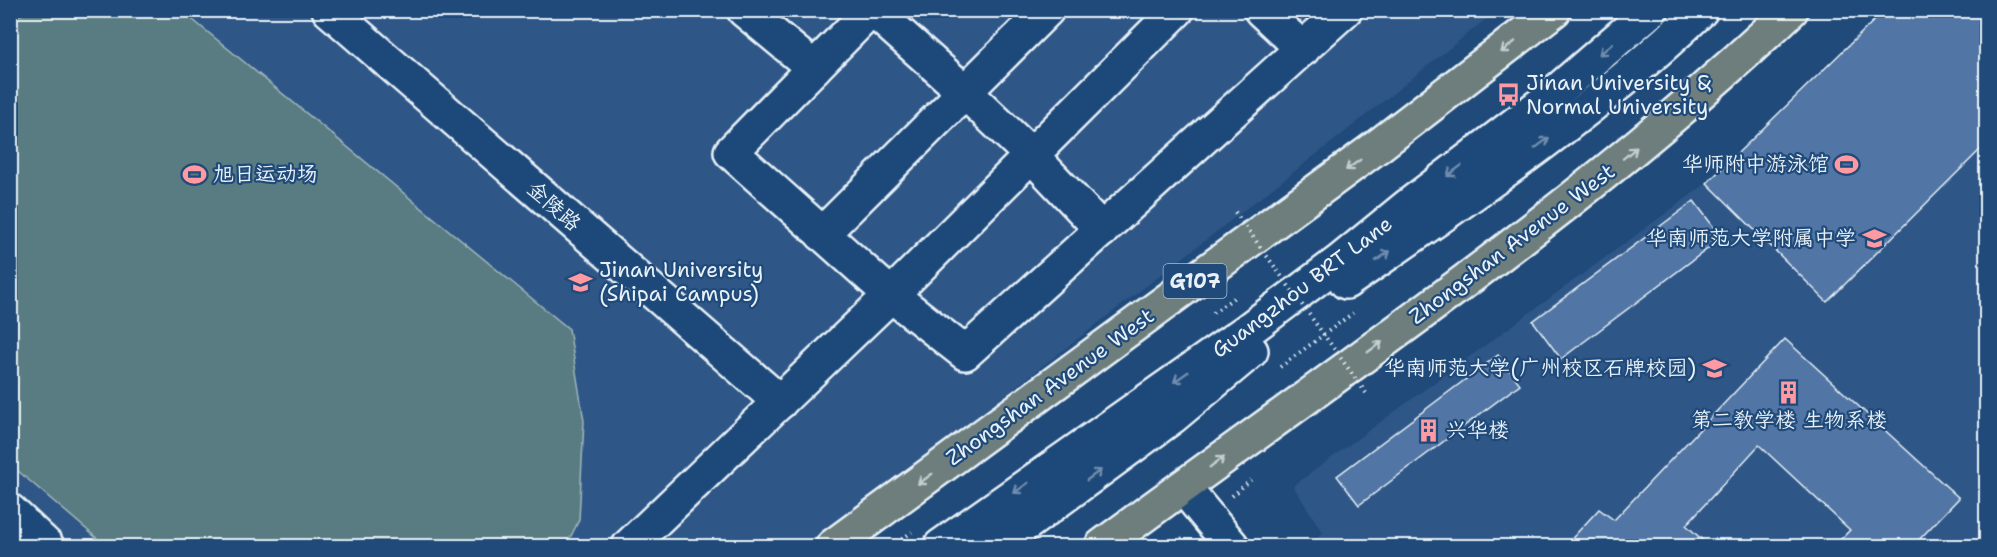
<svg xmlns="http://www.w3.org/2000/svg" width="1997" height="557" viewBox="0 0 1997 557" font-family="'Shantell Sans','LXGW WenKai TC',sans-serif">
  <style>
    .built { fill: #2e5787 }
    .green { fill: #597c81; stroke: #a0b6bc; stroke-width: 1.5 }
    .building { fill: #5174a4; stroke: #e8f1f8; stroke-width: 1.5 }
    .lines { fill: none; stroke-linecap: round; stroke-linejoin: round }
    .minor-casing { stroke: #e8f1f8; stroke-width: 38 }
    .highway-casing { stroke: #e8f1f8; stroke-width: 38 }
    .path { stroke: #e8f1f8; stroke-width: 4; stroke-dasharray: 1.5 4.5; stroke-linecap: butt }
    .minor { stroke: #1f4a7a; stroke-width: 33 }
    .highway { stroke: #6d7e7c; stroke-width: 33 }
    .path-bridge { stroke: #e8f1f8; stroke-width: 4; stroke-dasharray: 1.5 4.5; stroke-linecap: butt }
    .oneway { stroke: #c3ced3 }
    .oneway2 { stroke: #6f8dac }
    .labels { text-anchor: middle; stroke-width: 4.5; stroke-linejoin: round; paint-order: stroke }
    .shield { fill: #1f4a7a; stroke: #acbfd2; stroke-width: 1.5 }
    .shield-label { font-size: 20px; font-weight: bold; fill: #e8f1f8 }
    .poi-label { font-size: 21px; fill: #e8f1f8; stroke: #1f4a7a; text-anchor: start }
    .street-label { font-size: 21px; fill: #e8f1f8; stroke: #1f4a7a }
  </style>
  <rect width="100%" height="100%" fill="#1f4a7a"/>
  <filter id="ink" filterUnits="userSpaceOnUse"><feTurbulence type="fractalNoise" baseFrequency=".0167" numOctaves="2"/><feDisplacementMap in="SourceGraphic" scale="12" xChannelSelector="R" yChannelSelector="G"/><feConvolveMatrix kernelMatrix="1 2 1 2 8 2 1 2 1" color-interpolation-filters="sRGB"/></filter>
  <g filter="url(#ink)">
    <g class="built">
      <polygon points="10,11 1496,11 1340,136 963,428 806,546 11,546"/>
      <polygon points="1885,11 1986,11 1986,546 1308,546 1323,533 1293,486 1707,183"/>
    </g>
    <polygon class="green" points="35,10 182,11 569,329 584,421 579,520 566,546 106,546 11,465 11,18"/>
    <g class="building">
      <polygon points="1885,10 1986,10 1986,144 1827,302 1707,183"/>
      <polygon points="1694,201 1722,238 1561,359 1533,321"/>
      <polygon points="1785,339 1959,498 1913,546 1834,546 1850,530 1759,445 1686,525 1709,546 1565,546 1599,509 1614,520"/>
      <polygon points="1498,355 1520,384 1359,505 1337,476"/>
    </g>
    <g class="lines">
      <defs>
        <g id="minor">
          <polyline points="329,10 780,402"/>
          <polyline points="744,10 814,68"/>
          <polyline points="871,10 731,152 891,295 1177,10"/>
          <polyline points="873,10 965,92 1031,155 1102,230"/>
          <polyline points="1261,10 1303,49"/>
          <polyline points="822,234 1047,10"/>
          <path d="M1346 282C1469 197 1593 114 1701 10"/>
          <polyline points="1183,487 1232,546"/>
          <polyline points="10,511 47,546"/>
          <polyline points="629,546 891,295 965,353 1345,10"/>
          <polyline points="941,546 1248,330 1339,262 1409,205 1548,99 1651,10"/>
          <polyline points="996,546 1172,417 1251,351"/>
        </g>
        <g id="highway">
          <polyline points="833,546 1378,146 1554,10"/>
          <path d="M1102 546C1336 373 1580 211 1791 10"/>
        </g>
      </defs>
      <use href="#minor" class="minor-casing"/>
      <use href="#highway" class="highway-casing"/>
      <g class="path">
        <polyline points="1213,313 1236,296"/>
        <polyline points="1280,367 1353,313"/>
        <polyline points="1232,496 1251,480"/>
        <polyline points="892,546 912,532"/>
        <polyline points="1172,546 1185,536"/>
      </g>
      <use href="#minor" class="minor"/>
      <use href="#highway" class="highway"/>
      <polyline class="path-bridge" points="1235,212 1366,393"/>
    </g>
    <defs><path id="oneway-shaft" d="M-6 0H5M1.5-3L5.5 0L1.5 3" fill="none" stroke-width="1.6" stroke-linecap="round" stroke-linejoin="round" transform="scale(1.5)"/></defs>
    <g class="oneway">
      <use href="#oneway-shaft" transform="translate(1508 47) rotate(142)"/>
      <use href="#oneway-shaft" transform="translate(1630 153) rotate(-39)"/>
      <use href="#oneway-shaft" transform="translate(1353 165) rotate(144)"/>
      <use href="#oneway-shaft" transform="translate(1375 347) rotate(-36)"/>
      <use href="#oneway-shaft" transform="translate(1217 462) rotate(-36)"/>
      <use href="#oneway-shaft" transform="translate(925 479) rotate(144)"/>
    </g>
    <g class="oneway2">
      <use href="#oneway-shaft" transform="translate(1606 49) rotate(140)"/>
      <use href="#oneway-shaft" transform="translate(1542 143) rotate(-37)"/>
      <use href="#oneway-shaft" transform="translate(1454 171) rotate(143)"/>
      <use href="#oneway-shaft" transform="translate(1383 256) rotate(-34)"/>
      <use href="#oneway-shaft" transform="translate(1181 377) rotate(145)"/>
      <use href="#oneway-shaft" transform="translate(1094 475) rotate(-36)"/>
      <use href="#oneway-shaft" transform="translate(1021 488) rotate(144)"/>
    </g>
  </g>
  <defs>
    <symbol id="bus-bare" viewBox="-9 -9 18 18"><path d="M-5-6H5V4H4V6H2V4H-2V6H-4V4H-5ZM-3.5-4V0h7V-4ZM-3.5 1.2v1.5H-2V1.2ZM2 1.2v1.5H3.5V1.2Z" fill="#ff9aa2" stroke="#1f4a7a" stroke-width="2.5" paint-order="stroke"/></symbol>
    <symbol id="stadium-bare" viewBox="-9 -9 18 18"><path d="M0-5a6.5 5 0 1 0 0 10a6.5 5 0 1 0 0-10ZM-3.5-1.8h7v3.6h-7Z" fill="#ff9aa2" stroke="#1f4a7a" stroke-width="2.5" paint-order="stroke"/></symbol>
    <symbol id="school-bare" viewBox="-9 -9 18 18"><path d="M0-5L7-2L0 1L-7-2ZM-4 1L0 2.5L4 1V4Q0 6-4 4Z" fill="#ff9aa2" stroke="#1f4a7a" stroke-width="2.5" paint-order="stroke"/></symbol>
    <symbol id="university-bare" viewBox="-9 -9 18 18"><path d="M0-5L7-2L0 1L-7-2ZM-4 1L0 2.5L4 1V4Q0 6-4 4Z" fill="#ff9aa2" stroke="#1f4a7a" stroke-width="2.5" paint-order="stroke"/></symbol>
    <symbol id="building-bare" viewBox="-9 -9 18 18"><path d="M-4-6H4V6H1V3H-1V6H-4ZM-2.5-4.3h1.7v1.8h-1.7ZM.8-4.3h1.7v1.8H.8ZM-2.5-1h1.7V.8h-1.7ZM.8-1h1.7V.8H.8Z" fill="#ff9aa2" stroke="#1f4a7a" stroke-width="2.5" paint-order="stroke"/></symbol>
  </defs>
  <g fill-rule="evenodd">
    <use href="#bus-bare" x="1492" y="78" width="33" height="33"/>
    <use href="#stadium-bare" x="1830" y="148" width="33" height="33"/>
    <use href="#stadium-bare" x="178" y="158" width="33" height="33"/>
    <use href="#school-bare" x="1858" y="222" width="33" height="33"/>
    <use href="#university-bare" x="564" y="266" width="33" height="33"/>
    <use href="#university-bare" x="1698" y="352" width="33" height="33"/>
    <use href="#building-bare" x="1772" y="376" width="33" height="33"/>
    <use href="#building-bare" x="1412" y="414" width="33" height="33"/>
  </g>
  <g class="labels">
    <rect class="shield" x="1163.5" y="264" width="63" height="34" rx="4.5"/>
    <g class="shield-label">
      <text x="1195" y="288">G107</text>
    </g>
    <g class="poi-label">
      <text x="1526" y="90">Jinan University &amp;<tspan x="1526" dy="24">Normal University</tspan></text>
      <text x="1829" y="171" text-anchor="end">华师附中游泳馆</text>
      <text x="213" y="181">旭日运动场</text>
      <text x="1856" y="245" text-anchor="end">华南师范大学附属中学</text>
      <text x="599" y="277">Jinan University<tspan x="599" dy="24">(Shipai Campus)</tspan></text>
      <text x="1696" y="375" text-anchor="end">华南师范大学(广州校区石牌校园)</text>
      <text x="1789" y="427" text-anchor="middle">第二教学楼 生物系楼</text>
      <text x="1446" y="437">兴华楼</text>
    </g>
    <g class="street-label">
      <text transform="translate(554 206) rotate(41)" y="7">金陵路</text>
      <text transform="translate(1512 244) rotate(-37)" y="7">Zhongshan Avenue West</text>
      <text transform="translate(1302 287) rotate(-37)" y="7">Guangzhou BRT Lane</text>
      <text transform="translate(1050 387) rotate(-36)" y="7">Zhongshan Avenue West</text>
    </g>
  </g>
  <rect width="1997" height="557" fill="none" stroke="#1f4a7a" stroke-width="36"/>
  <rect x="18" y="18" width="1961" height="521" fill="none" stroke="#e8f1f8" stroke-width="2" filter="url(#ink)"/>
</svg>
